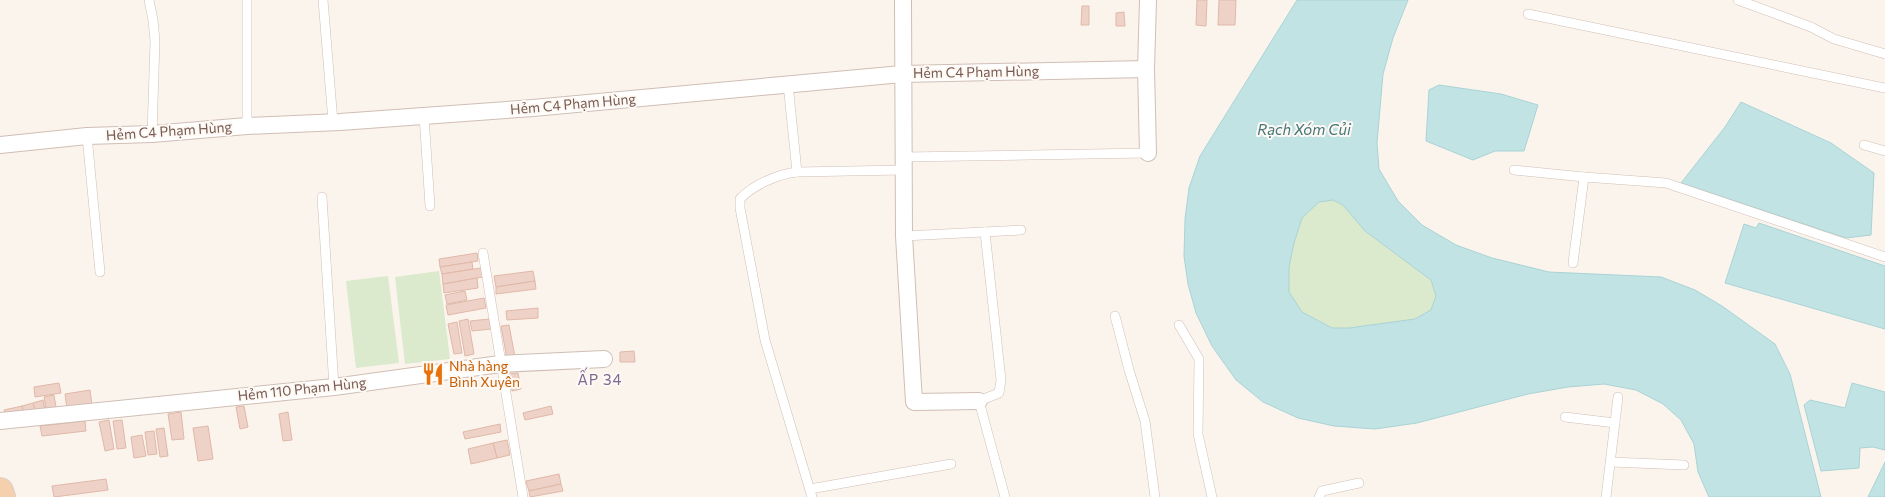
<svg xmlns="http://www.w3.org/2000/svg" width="1885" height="497" viewBox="0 0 1885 497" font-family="Commissioner,sans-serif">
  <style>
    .green { fill: #dbe9cc }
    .water { fill: #c2e3e4; stroke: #a9d3d5; fill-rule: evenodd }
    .building { fill: #efd2c7; stroke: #e0b8a8 }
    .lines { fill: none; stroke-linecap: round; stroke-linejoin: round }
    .service-casing { stroke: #d0beb5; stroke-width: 10 }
    .minor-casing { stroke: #d0beb5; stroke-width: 18 }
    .primary-casing { stroke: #d9d1ce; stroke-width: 28 }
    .service { stroke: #fff; stroke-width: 9 }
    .minor { stroke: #fff; stroke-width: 16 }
    .primary { stroke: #f4d1ac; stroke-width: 26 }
    .labels { text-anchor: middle; stroke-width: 4; stroke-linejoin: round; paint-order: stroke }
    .street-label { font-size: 14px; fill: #765a51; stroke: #fef9f4 }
    .food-label { font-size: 14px; fill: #c56008; stroke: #fef9f4; text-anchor: start }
    .water-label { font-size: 15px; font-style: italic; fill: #457679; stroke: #fef9f4 }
    .neighbourhood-label { font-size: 15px; letter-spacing: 1px; fill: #7f6991; stroke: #fef9f4 }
  </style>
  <rect width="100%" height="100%" fill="#fbf4ed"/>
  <g class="green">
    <polygon points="1333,200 1343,205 1365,231 1431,280 1436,296 1431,310 1415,319 1349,328 1332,328 1302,312 1289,292 1289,267 1294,243 1302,218 1319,202"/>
    <polygon points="439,271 450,359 405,364 395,277"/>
    <polygon points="388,276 399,363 356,368 346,281"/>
  </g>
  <g class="water">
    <path d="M1297 0H1408L1393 38 1383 74 1377 143 1379 169 1398 201 1422 225 1456 245 1492 258 1549 272 1661 277 1695 290 1722 306 1775 344 1790 374 1821 497H1709L1698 472 1694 444 1681 420 1663 404 1636 390 1604 384 1568 387 1528 394 1417 423 1375 429 1334 426 1298 418 1263 402 1236 380 1212 346 1196 313 1188 284 1184 256 1185 219 1189 188 1200 156ZM1333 200 1343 205 1365 231 1431 280 1436 296 1431 310 1415 319 1349 328H1332L1302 312 1289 292V267L1294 243 1302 218 1319 202Z"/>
    <polygon points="1439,85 1501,94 1538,105 1524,151 1495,151 1473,160 1426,141 1429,90"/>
    <polygon points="1741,102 1831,143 1874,173 1871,235 1846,238 1681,183 1725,127"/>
    <polygon points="1759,223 1885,266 1885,329 1725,283 1744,224 1756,228"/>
    <polygon points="1852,383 1885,392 1885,450 1873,447 1860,448 1859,468 1821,471 1804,405 1810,400 1845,408"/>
    <polygon points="1885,462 1885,497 1868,497"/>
  </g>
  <g class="building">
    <polygon points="1197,0 1207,0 1206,26 1196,25"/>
    <polygon points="1219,0 1236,0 1235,25 1218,25"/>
    <polygon points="1082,6 1089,6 1089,25 1081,25"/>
    <polygon points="1124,12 1125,26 1116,26 1116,13"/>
    <polygon points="477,253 478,261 440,267 439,259"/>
    <polygon points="472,262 473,269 442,274 440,267"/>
    <polygon points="481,268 483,277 443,284 442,274"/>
    <polygon points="533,271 535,281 496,287 494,276"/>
    <polygon points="477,278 478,288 444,293 443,284"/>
    <polygon points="535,281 536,289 496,294 496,287"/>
    <polygon points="465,291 467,300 447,304 445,295"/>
    <polygon points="484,298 486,308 448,315 446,305"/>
    <polygon points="538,308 538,318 507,320 506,311"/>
    <polygon points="468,319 474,354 465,356 459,321"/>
    <polygon points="489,319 491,329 472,331 470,321"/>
    <polygon points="457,322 462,353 454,354 448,324"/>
    <polygon points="509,325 515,357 507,359 501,326"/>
    <polygon points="634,351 635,362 620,362 620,352"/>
    <polygon points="518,373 521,389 512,391 509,374"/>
    <polygon points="465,379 466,386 455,388 454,381"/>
    <polygon points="59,383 61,393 35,397 34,387"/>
    <polygon points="90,390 92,405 67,409 65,394"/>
    <polygon points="54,395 56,407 46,409 44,397"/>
    <polygon points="43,400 45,410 36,413 33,403"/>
    <polygon points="33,403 36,413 24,416 22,406"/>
    <polygon points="22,406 24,416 7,420 4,410"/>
    <polygon points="244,406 248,427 240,429 236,407"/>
    <polygon points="551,406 553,414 525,420 523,413"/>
    <polygon points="181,412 184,439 172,440 168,414"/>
    <polygon points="288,412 292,440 283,441 279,414"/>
    <polygon points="109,420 114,449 105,451 99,422"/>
    <polygon points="122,420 126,448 117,449 113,421"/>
    <polygon points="85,421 86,431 42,436 40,426"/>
    <polygon points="500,424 501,432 465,439 463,432"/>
    <polygon points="208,426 213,459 198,461 193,428"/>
    <polygon points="164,428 168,456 160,457 156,429"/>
    <polygon points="154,431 157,454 148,455 145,432"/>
    <polygon points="142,435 146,456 134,458 131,437"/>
    <polygon points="507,440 510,455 497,458 493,443"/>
    <polygon points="493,443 497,458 471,464 468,449"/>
    <polygon points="559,474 561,484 529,491 526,481"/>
    <polygon points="106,479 108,490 54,497 52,486"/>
    <polygon points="561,484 563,491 530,497 529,491"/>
  </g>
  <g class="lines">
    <defs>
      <g id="service">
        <polyline points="149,0 153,20 155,41 152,134"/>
        <polyline points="323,0 333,122"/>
        <polyline points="1738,0 1811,27 1834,39 1885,54"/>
        <polyline points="1528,14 1885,88"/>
        <polyline points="788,84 797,172"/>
        <polyline points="424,116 430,206"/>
        <polyline points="247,126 247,0"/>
        <polyline points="87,136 100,272"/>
        <polyline points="1864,145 1885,151"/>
        <polyline points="904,157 1148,153"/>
        <polyline points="1514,170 1584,177"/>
        <polyline points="322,197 334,387"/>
        <polyline points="985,232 1001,380 999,393 979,401 1005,497"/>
        <polyline points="904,236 1021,230"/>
        <polyline points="483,253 523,497"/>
        <polyline points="1573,263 1584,177 1666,183 1885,257"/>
        <polyline points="1115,316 1129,370 1145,421 1155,497"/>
        <polyline points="1179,325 1199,359 1198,434 1212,497"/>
        <polyline points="1565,417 1615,423"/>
        <polyline points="1611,462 1684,465"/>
        <polyline points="810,489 951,464"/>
        <path d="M812 497 765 340 740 208V199C753 185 778 174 797 172L903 170"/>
        <polyline points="1319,497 1322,491 1359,483"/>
        <polyline points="1606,497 1618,397"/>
      </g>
      <g id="minor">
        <polyline points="903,0 904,236 914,402 979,401"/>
        <polyline points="0,145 87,136 152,134 247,126 340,122 533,108 902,74 1146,69"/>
        <polyline points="1148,153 1146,69 1148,0"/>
        <polyline points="0,421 334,387 500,364 604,359"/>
      </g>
      <polyline id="primary" points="0,491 2,497"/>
    </defs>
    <use href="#service" class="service-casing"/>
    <use href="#minor" class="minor-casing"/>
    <use href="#primary" class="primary-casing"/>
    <use href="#service" class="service"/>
    <use href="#minor" class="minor"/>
    <use href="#primary" class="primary"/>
  </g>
  <defs>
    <symbol id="restaurant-bare" viewBox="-9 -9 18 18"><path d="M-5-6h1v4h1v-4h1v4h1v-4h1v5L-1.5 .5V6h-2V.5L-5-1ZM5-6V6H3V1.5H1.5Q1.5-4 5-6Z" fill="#e8710a" stroke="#fef9f4" stroke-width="2.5" paint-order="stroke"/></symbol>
  </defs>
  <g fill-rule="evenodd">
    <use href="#restaurant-bare" x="417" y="358" width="32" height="32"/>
  </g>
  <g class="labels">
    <g class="street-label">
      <text transform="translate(976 72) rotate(-1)" y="5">Hẻm C4 Phạm Hùng</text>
      <text transform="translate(573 104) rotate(-5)" y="5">Hẻm C4 Phạm Hùng</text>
      <text transform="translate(169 131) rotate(-4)" y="5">Hẻm C4 Phạm Hùng</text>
      <text transform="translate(302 389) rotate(-6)" y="5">Hẻm 110 Phạm Hùng</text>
    </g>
    <g class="food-label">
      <text x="449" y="371">Nhà hàng<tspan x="449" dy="16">Bình Xuyên</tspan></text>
    </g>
    <g class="water-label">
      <text x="1304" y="135">Rạch Xóm Củi</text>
    </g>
    <g class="neighbourhood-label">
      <text x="600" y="385">ẤP 34</text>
    </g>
  </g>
</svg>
